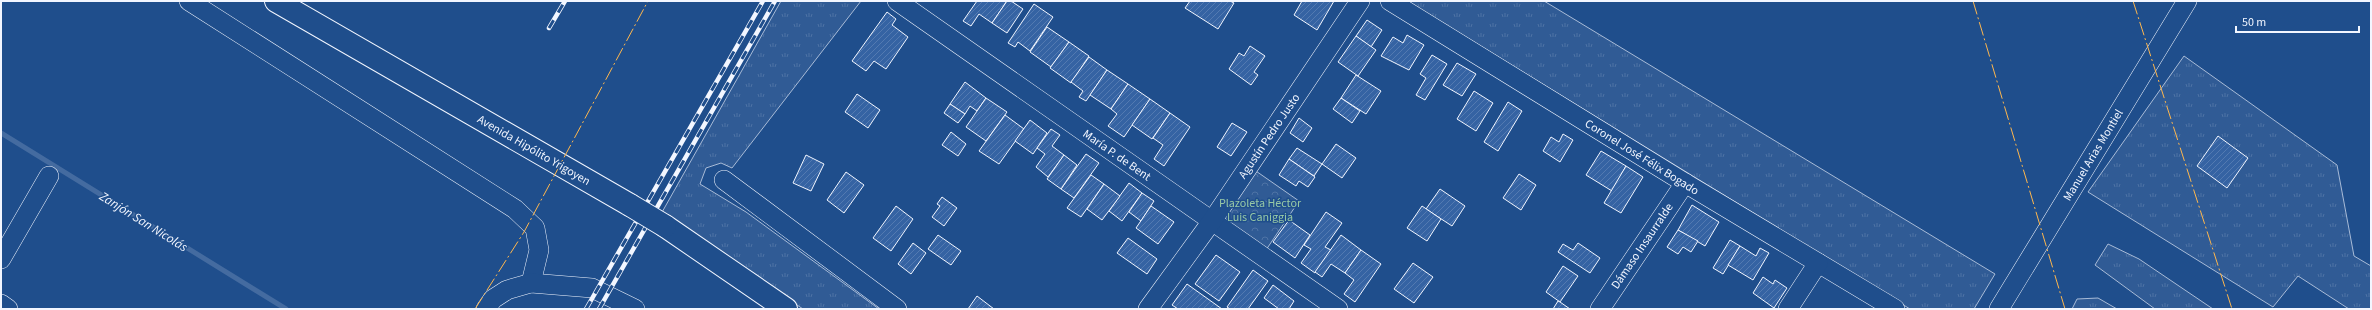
<svg xmlns="http://www.w3.org/2000/svg" width="2372" height="310" viewBox="0 0 2372 310" font-family="'Source Sans 3',sans-serif">
  <style>
    .grass { fill: url(#grass-tufts); stroke: #a8bbd7 }
    .forest { fill: url(#forest-crowns); stroke: #a8bbd7 }
    .lines { fill: none; stroke-linecap: round; stroke-linejoin: round }
    .stream { stroke: #446ba0; stroke-width: 5 }
    .building { fill: url(#building-hatch); stroke: #f2f6ff }
    .minor-casing { stroke: #f2f6ff; stroke-width: 20 }
    .major-casing { stroke: #f2f6ff; stroke-width: 24 }
    .minor { stroke: #1f4e8c; stroke-width: 19 }
    .major { stroke: #1f4e8c; stroke-width: 22 }
    .rail-casing { stroke: #f2f6ff; stroke-width: 4.5 }
    .rail { stroke: #1f4e8c; stroke-width: 3; stroke-dasharray: 9; stroke-linecap: butt }
    .major-bridge-casing { stroke: #f2f6ff; stroke-width: 24; stroke-linecap: butt }
    .major-bridge { stroke: #1f4e8c; stroke-width: 22 }
    .power { stroke: #ffb74d; stroke-width: 1; stroke-dasharray: 14 3 2 3; stroke-linecap: butt }
    .labels { text-anchor: middle; stroke-width: 3; stroke-linejoin: round; paint-order: stroke }
    .street-label { font-size: 12px; fill: #f2f6ff; stroke: #1f4e8c }
    .park-label { font-size: 12px; fill: #97c8a6; stroke: #1f4e8c }
    .water-label { font-size: 13px; font-style: italic; fill: #f2f6ff; stroke: #1f4e8c }
  </style>
  <defs>
    <pattern id="grass-tufts" width="24" height="20" patternUnits="userSpaceOnUse"><rect width="24" height="20" fill="#305b95"/><path d="M3 7l-1-3M5 7V3M7 7l1-3M15 17l-1-3M17 17v-4M19 17l1-3" fill="none" stroke="#4e73a5"/></pattern>
    <pattern id="forest-crowns" width="20" height="18" patternUnits="userSpaceOnUse"><rect width="20" height="18" fill="#305b95"/><path d="M2 6a3 3 0 1 1 6 0M12 15a3 3 0 1 1 6 0" fill="none" stroke="#4e73a5"/></pattern>
    <pattern id="building-hatch" width="6" height="6" patternUnits="userSpaceOnUse"><rect width="6" height="6" fill="#3563a3"/><path d="M-1 1l2-2M0 6l6-6M5 7l2-2" fill="none" stroke="#537ab1"/></pattern>
  </defs>
  <rect width="100%" height="100%" fill="#1f4e8c"/>
  <g class="grass">
    <polygon points="781,1 861,1 732,168 721,163 706,168 700,184 746,212 879,309 803,309 661,214"/>
    <polygon points="1407,1 1544,1 1995,274 1974,309 1910,309"/>
    <polygon points="2184,56 2337,165 2354,256 2371,266 2371,309 2349,309 2298,276 2273,307 2088,192"/>
    <polygon points="2108,244 2139,259 2213,309 2155,309 2095,265"/>
    <polygon points="2098,298 2117,309 2072,309 2077,299"/>
  </g>
  <polygon class="forest" points="1253,169 1299,201 1266,250 1220,218"/>
  <g class="lines">
    <polyline class="stream" points="1,133 286,309"/>
  </g>
  <g class="building">
    <polygon points="977,1 1007,1 992,23 979,14 971,26 963,21"/>
    <polygon points="1007,1 1011,1 1023,9 1007,33 992,23"/>
    <polygon points="1190,1 1230,1 1234,3 1218,29 1185,8"/>
    <polygon points="1302,1 1334,1 1317,30 1294,15"/>
    <polygon points="1034,4 1053,17 1030,51 1018,42 1015,47 1008,43"/>
    <polygon points="887,12 896,19 892,25 908,37 886,69 874,61 866,71 852,61"/>
    <polygon points="1367,20 1382,30 1371,47 1356,36"/>
    <polygon points="1047,27 1069,42 1051,67 1030,52"/>
    <polygon points="1407,35 1424,45 1409,70 1381,56 1393,37 1403,43"/>
    <polygon points="1356,36 1376,50 1358,76 1338,62"/>
    <polygon points="1069,42 1089,56 1071,83 1050,68"/>
    <polygon points="1250,46 1265,56 1254,72 1258,75 1251,85 1229,69 1239,53 1244,56"/>
    <polygon points="1432,55 1447,64 1425,100 1416,95 1426,78 1420,74"/>
    <polygon points="1089,57 1107,70 1086,101 1079,97 1083,91 1071,82"/>
    <polygon points="1457,63 1476,74 1462,96 1443,85"/>
    <polygon points="1107,70 1128,84 1111,109 1090,95"/>
    <polygon points="1356,75 1381,91 1366,114 1341,98"/>
    <polygon points="965,82 986,98 977,111 970,106 965,114 950,104"/>
    <polygon points="1128,84 1150,99 1124,137 1108,126 1117,114 1111,109"/>
    <polygon points="1474,91 1493,103 1476,131 1457,119"/>
    <polygon points="857,94 880,110 868,128 845,112"/>
    <polygon points="986,98 1007,112 986,141 966,127"/>
    <polygon points="1341,98 1360,111 1352,123 1333,109"/>
    <polygon points="1150,99 1170,113 1152,139 1132,125"/>
    <polygon points="1508,102 1522,111 1498,151 1484,142"/>
    <polygon points="950,104 965,114 958,123 944,113"/>
    <polygon points="1170,113 1190,127 1164,166 1154,159 1163,145 1153,138"/>
    <polygon points="1005,115 1024,129 999,164 979,151"/>
    <polygon points="1299,118 1312,128 1303,142 1290,133"/>
    <polygon points="1030,120 1047,133 1033,154 1015,141"/>
    <polygon points="1232,123 1247,132 1231,156 1217,147"/>
    <polygon points="1051,129 1060,135 1052,146 1064,155 1048,177 1036,167 1045,154 1037,148"/>
    <polygon points="951,132 966,144 958,156 942,145"/>
    <polygon points="1563,134 1573,140 1560,162 1543,151 1551,137 1559,142"/>
    <polygon points="2218,136 2248,158 2227,188 2197,166"/>
    <polygon points="1336,144 1356,158 1342,178 1322,164"/>
    <polygon points="1297,148 1322,164 1314,176 1289,159"/>
    <polygon points="1601,151 1626,166 1612,191 1586,175"/>
    <polygon points="1086,154 1099,163 1074,198 1061,189"/>
    <polygon points="806,155 824,164 811,191 793,183"/>
    <polygon points="1064,155 1077,165 1061,189 1047,179"/>
    <polygon points="1289,159 1315,177 1308,187 1299,181 1296,186 1279,175"/>
    <polygon points="1626,166 1643,177 1621,213 1604,203"/>
    <polygon points="846,172 864,185 844,213 827,200"/>
    <polygon points="1519,174 1536,185 1521,210 1503,198"/>
    <polygon points="1091,175 1104,184 1081,217 1067,208"/>
    <polygon points="1129,183 1142,193 1122,221 1109,211"/>
    <polygon points="1104,184 1120,196 1102,220 1087,209"/>
    <polygon points="1440,189 1465,206 1452,226 1426,209"/>
    <polygon points="1142,193 1154,201 1141,221 1129,212"/>
    <polygon points="942,197 957,208 944,226 932,217 940,206 937,204"/>
    <polygon points="1692,205 1719,222 1705,246 1678,230"/>
    <polygon points="896,206 913,219 891,251 873,238"/>
    <polygon points="1151,206 1174,222 1158,244 1136,228"/>
    <polygon points="1422,206 1441,219 1427,241 1407,228"/>
    <polygon points="1326,212 1342,223 1325,247 1331,250 1315,273 1301,263 1311,249 1304,245"/>
    <polygon points="1289,220 1310,235 1295,258 1273,242"/>
    <polygon points="1678,230 1698,241 1691,252 1683,247 1678,254 1667,247"/>
    <polygon points="938,235 961,251 951,265 928,249"/>
    <polygon points="1341,235 1361,250 1345,273 1331,264 1322,277 1315,272"/>
    <polygon points="1128,238 1157,259 1147,274 1117,253"/>
    <polygon points="1730,240 1740,246 1723,274 1713,268"/>
    <polygon points="913,243 926,253 911,274 898,264"/>
    <polygon points="1578,243 1600,258 1590,273 1558,252 1563,244 1573,250"/>
    <polygon points="1740,246 1756,256 1760,248 1769,253 1753,280 1728,265"/>
    <polygon points="1361,250 1381,264 1355,302 1344,294 1354,280 1345,273"/>
    <polygon points="1216,255 1240,272 1219,301 1195,284"/>
    <polygon points="1413,263 1433,277 1414,303 1394,289"/>
    <polygon points="1563,266 1578,276 1560,302 1546,292"/>
    <polygon points="1253,270 1268,281 1248,309 1230,309 1227,307"/>
    <polygon points="1763,277 1773,284 1775,280 1787,288 1774,308 1753,293"/>
    <polygon points="1187,284 1222,309 1178,309 1172,305"/>
    <polygon points="1273,285 1294,301 1289,309 1279,309 1264,298"/>
    <polygon points="977,296 994,309 968,309"/>
    <polygon points="1558,301 1560,302 1570,309 1553,309"/>
  </g>
  <g class="lines">
    <defs>
      <g id="minor">
        <polyline points="189,1 515,209 535,228 539,250 531,283"/>
        <polyline points="897,1 1338,309"/>
        <polyline points="1390,1 1685,183 1895,309"/>
        <polyline points="724,180 897,309"/>
        <polyline points="1,259 49,176"/>
        <polyline points="1,304 8,309"/>
        <polyline points="486,309 493,299 507,290 531,283 592,288 635,309"/>
        <polyline points="1148,309 1212,221 1360,1"/>
        <polyline points="1600,309 1685,183"/>
        <polyline points="1788,309 1818,263"/>
        <polyline points="1999,309 2187,1"/>
      </g>
      <g id="major">
        <polyline points="276,1 630,205"/>
        <polyline points="665,226 786,309"/>
      </g>
    </defs>
    <use href="#minor" class="minor-casing"/>
    <use href="#major" class="major-casing"/>
    <use href="#minor" class="minor"/>
    <use href="#major" class="major"/>
    <defs>
      <g id="rail">
        <polyline points="549,28 565,1"/>
        <polyline points="586,309 763,1"/>
        <polyline points="599,309 775,1"/>
      </g>
    </defs>
    <use href="#rail" class="rail-casing"/>
    <use href="#rail" class="rail"/>
    <defs>
      <polyline id="major-bridge" points="630,205 665,226"/>
    </defs>
    <use href="#major-bridge" class="major-bridge-casing"/>
    <use href="#major-bridge" class="major-bridge"/>
    <g class="power">
      <polyline points="1973,1 2065,309"/>
      <polyline points="2133,1 2232,309"/>
      <polyline points="475,309 524,232 648,1"/>
    </g>
  </g>
  <g class="labels">
    <g class="street-label">
      <text transform="translate(1269 136) rotate(-56)" y="4">Agustín Pedro Justo</text>
      <text transform="translate(534 150) rotate(30)" y="4">Avenida Hipólito Yrigoyen</text>
      <text transform="translate(1117 155) rotate(35)" y="4">María P. de Bent</text>
      <text transform="translate(2093 155) rotate(-59)" y="4">Manuel Arias Montiel</text>
      <text transform="translate(1642 157) rotate(32)" y="4">Coronel José Félix Bogado</text>
      <text transform="translate(1642 246) rotate(-56)" y="4">Dámaso Insaurralde</text>
    </g>
    <g class="park-label">
      <text x="1260" y="207">Plazoleta Héctor<tspan x="1260" dy="14">Luis Caniggia</tspan></text>
    </g>
    <g class="water-label">
      <text transform="translate(144 221) rotate(32)" y="5">Zanjón San Nicolás</text>
    </g>
  </g>
  <rect width="2372" height="310" fill="none" stroke="#f2f6ff" stroke-width="4"/>
  <path d="M2236 26v6h123v-6" fill="none" stroke="#f2f6ff" stroke-width="2"/>
  <text x="2242" y="26" font-size="12" fill="#f2f6ff" stroke="#1f4e8c" stroke-width="3" paint-order="stroke">50 m</text>
</svg>
